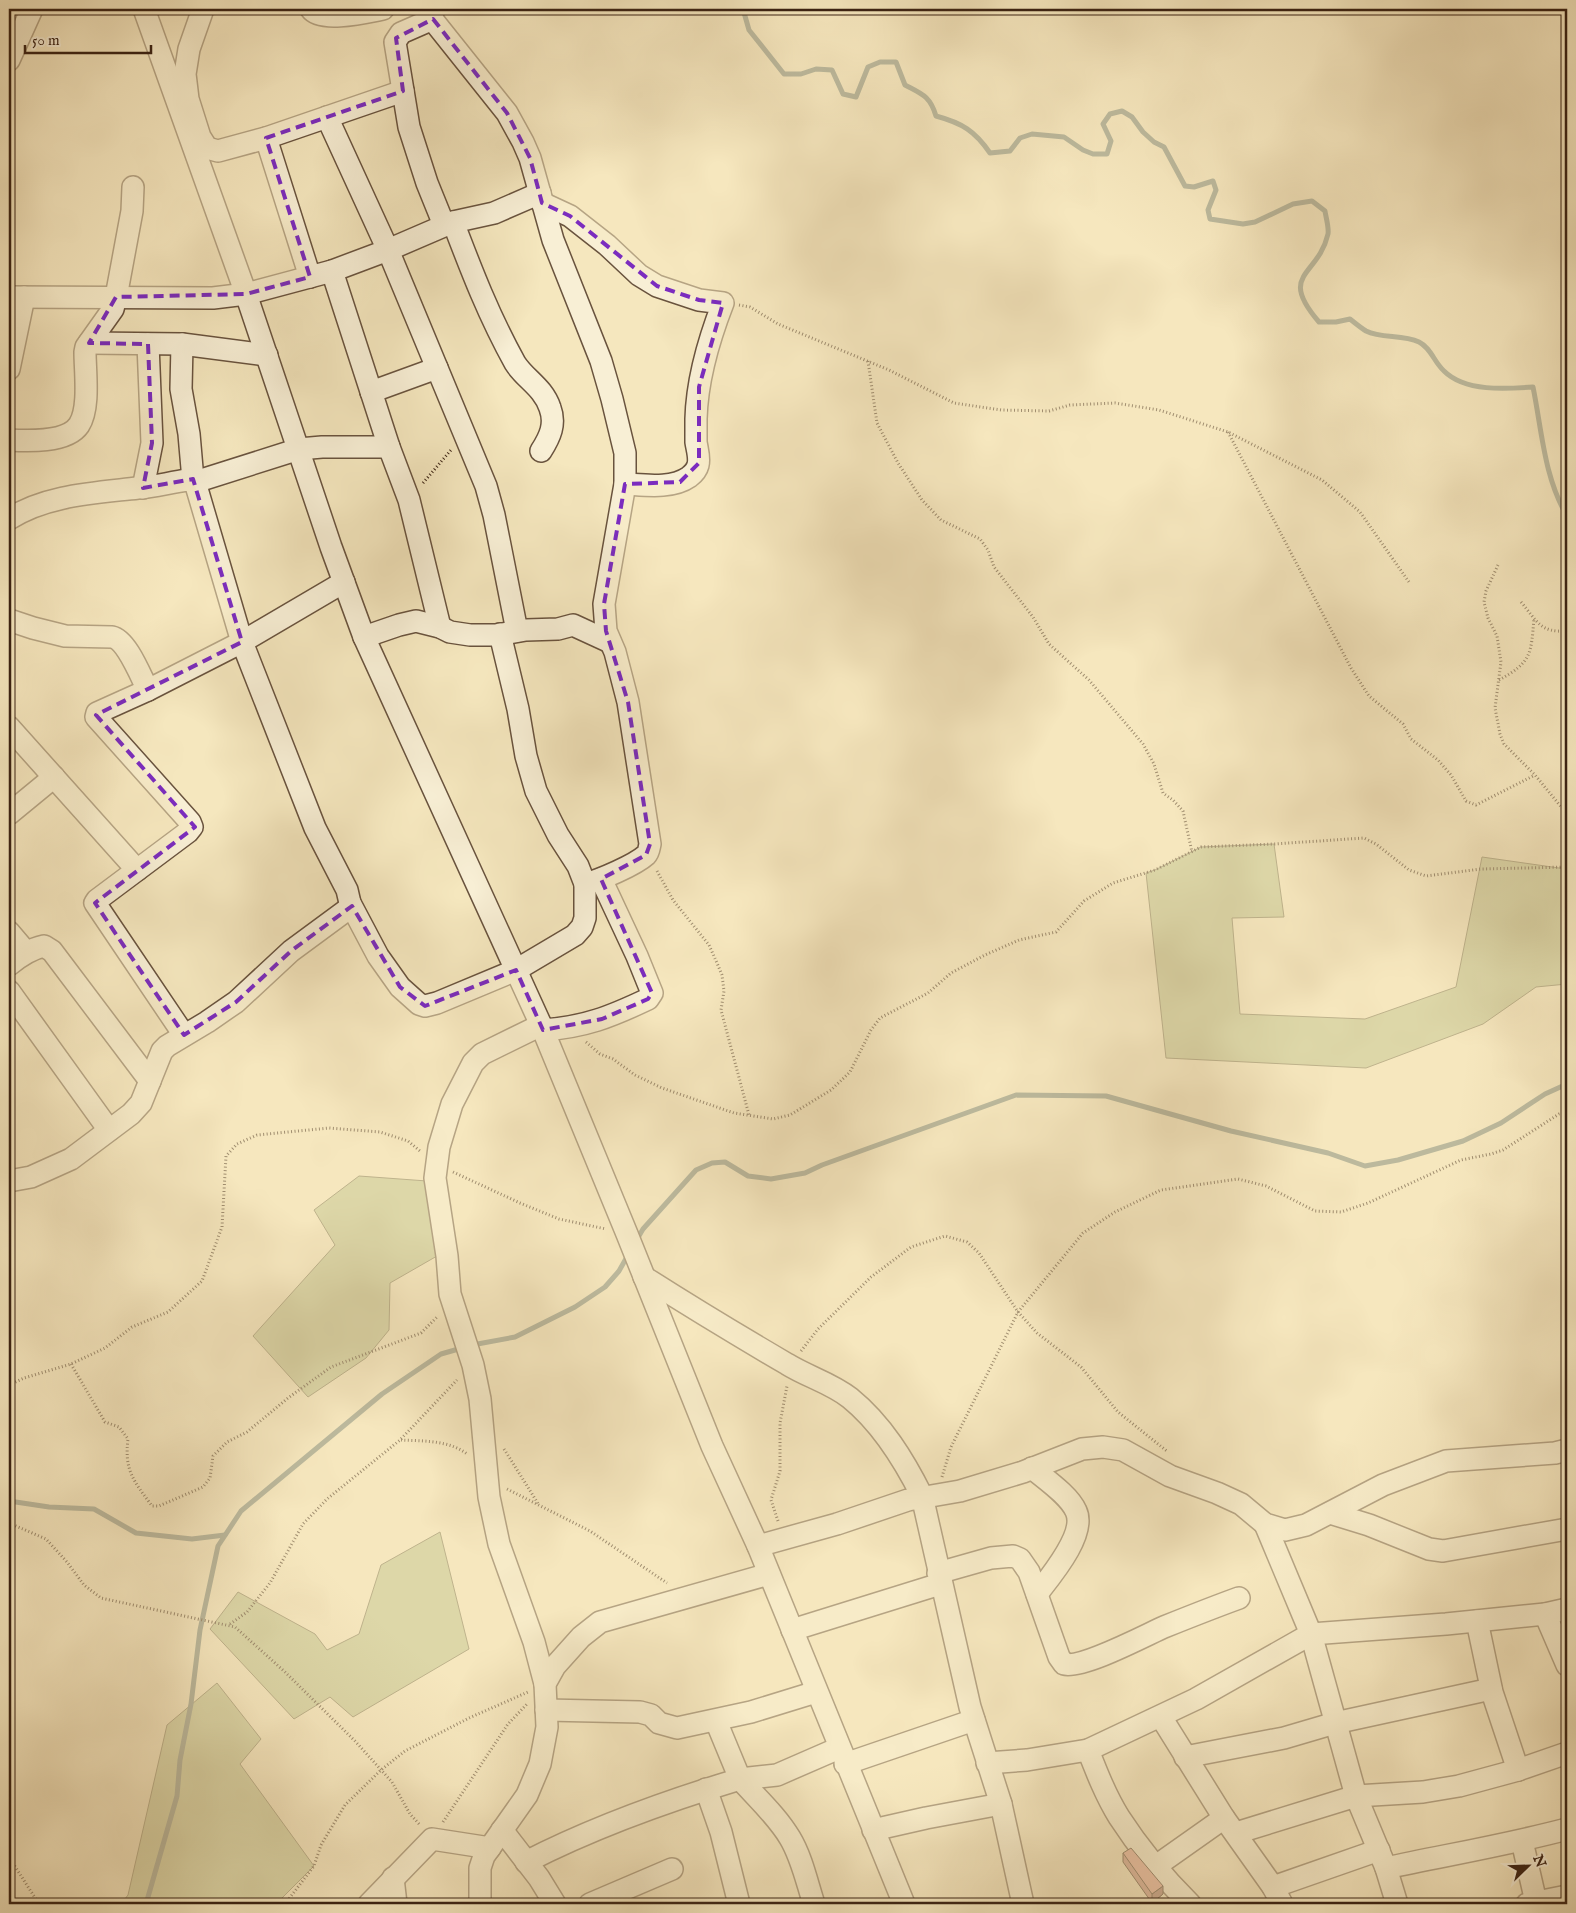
<svg xmlns="http://www.w3.org/2000/svg" width="1576" height="1913" viewBox="0 0 1576 1913" font-family="'IM FELL English',serif">
  <style>
    .green { fill: #bfc48f; stroke: #7c7351 }
    .lines { fill: none; stroke-linecap: round; stroke-linejoin: round }
    .stream { stroke: #758076; stroke-width: 5 }
    .minor-casing { stroke: #69533e; stroke-width: 24 }
    .path { stroke: #3a2213; stroke-width: 3; stroke-dasharray: 1 2.5; stroke-linecap: butt }
    .minor { stroke: #f8efd5; stroke-width: 21 }
    .wall { fill: #c38576; stroke: #3a2213 }
    .shaded-wall { fill: #9f6c60; stroke: #3a2213 }
    .building { fill: #e39b89; stroke: #3a2213 }
    .marked { fill: none; stroke: #7b2cbf; stroke-width: 4; stroke-dasharray: 10 6; stroke-linejoin: round }
  </style>
  <rect width="100%" height="100%" fill="#f5e7be"/>
  <filter id="stains"><feTurbulence type="fractalNoise" baseFrequency=".004" numOctaves="4"/><feColorMatrix values="0 0 0 0 .2 0 0 0 0 .09 0 0 0 0 .02 0 0 0 .5 -.17"/></filter>
  <radialGradient id="worn" r=".72"><stop offset=".6" stop-color="#630" stop-opacity="0"/><stop offset="1" stop-color="#630" stop-opacity=".3"/></radialGradient>
  <g class="green">
    <polygon points="1274,844 1284,917 1232,918 1240,1014 1365,1019 1456,987 1482,857 1559,868 1567,867 1567,984 1536,987 1483,1024 1366,1068 1166,1058 1146,873 1155,870 1201,847"/>
    <polygon points="359,1176 427,1181 437,1256 390,1283 389,1330 366,1358 308,1397 253,1336 335,1245 314,1210"/>
    <polygon points="440,1532 469,1649 353,1717 330,1697 294,1719 210,1629 238,1592 315,1634 327,1650 359,1634 381,1565"/>
    <polygon points="217,1683 261,1739 240,1764 314,1866 276,1904 121,1904 128,1895 167,1725"/>
  </g>
  <g class="lines">
    <g class="stream">
      <path d="M743 9 749 30 784 74H801L816 69 832 70 843 94 856 97 868 67 880 62H896L905 85C922 94 930 96 936 116 962 123 975 131 990 153L1010 151 1020 138 1032 134 1064 137 1083 150 1093 154H1107L1111 141 1103 124 1110 114 1122 111 1132 117 1143 132 1154 142 1164 147 1185 186 1194 187 1213 181 1216 190 1208 210 1210 219 1243 224 1255 222 1293 204 1312 201 1325 211C1326 218 1329 227 1328 234 1318 277 1277 273 1319 322H1336L1350 319C1355 323 1361 328 1366 331 1382 339 1402 334 1419 342 1431 348 1434 362 1444 371 1465 392 1506 389 1533 387 1542 431 1544 477 1567 516"/>
      <polyline points="636,1241 643,1229 696,1170 712,1163 725,1162 748,1176 771,1179 805,1173 822,1165 1016,1095 1106,1096 1231,1131 1328,1153 1365,1166 1398,1160 1463,1141 1501,1123 1545,1094 1567,1084"/>
      <polyline points="472,1345 515,1337 575,1307 605,1287 619,1271 628,1255"/>
      <polyline points="9,1501 49,1507 94,1509 136,1533 192,1539 225,1535"/>
      <polyline points="146,1904 177,1796 180,1760 191,1704 200,1630 218,1546 241,1511 382,1394 441,1354 462,1348"/>
    </g>
    <defs>
      <g id="minor">
        <polyline points="144,9 246,294 331,547 364,637 541,1025 627,1234 712,1446 758,1546 904,1904"/>
        <polyline points="203,9 189,49 185,74 188,99 200,137 207,148 218,151 266,138 403,91"/>
        <path d="M311 9C321 23 367 12 383 9"/>
        <path d="M424 9 507 113 523 142 530 158 553 240 601 361 612 399 625 453V484L604 604 606 631 615 652 628 702 650 844C649 848 649 852 646 855 635 865 600 880 585 884"/>
        <polyline points="433,19 401,33 395,42 409,127 427,183 444,225"/>
        <polyline points="9,60 32,9"/>
        <polyline points="327,117 388,250 486,486 494,515 517,631"/>
        <polyline points="266,138 310,277"/>
        <path d="M542 203 570 216 607 245 639 275 657 286 699 300 723 303C709 339 697 379 696 419 696 426 696 434 696 442 697 449 700 458 698 465 697 469 693 474 689 477 672 489 645 485 625 484"/>
        <path d="M453 222C472 272 489 316 515 363 525 379 543 387 550 408 556 424 550 437 541 451"/>
        <polyline points="332,271 389,447 409,500 440,627"/>
        <polyline points="9,297 213,298 246,294 332,271 388,250 453,222 494,213 540,193"/>
        <polyline points="89,343 182,344 267,355"/>
        <polyline points="182,344 181,389 189,434 193,480"/>
        <polyline points="9,369 24,297"/>
        <polyline points="371,392 437,368"/>
        <path d="M9 440C27 441 67 443 79 425 90 408 85 372 85 352L86 347 113 309 116 297 132 211 133 187"/>
        <polyline points="195,482 299,449 322,447 389,447"/>
        <polyline points="143,488 152,443 148,344"/>
        <path d="M9 519C46 495 95 493 138 488 155 487 171 482 188 480H193L195 482 242 642 315 828 347 890 350 903 378 956 400 987 419 1004 425 1006 437 1003 516 970 575 935 582 927 585 918V884L578 866 558 835 536 791 526 756 518 709 500 634"/>
        <path d="M9 620 33 628 65 636 112 637C127 640 141 677 148 690L242 642 344 582"/>
        <polyline points="364,637 399,625 416,621 440,627 450,632 470,635 496,635 526,630 558,629 573,625 610,642"/>
        <polyline points="148,690 97,713 96,717 190,822 192,827 188,832 97,900 95,903 184,1035"/>
        <polyline points="9,727 137,870"/>
        <polyline points="9,814 54,777"/>
        <polyline points="9,932 26,952"/>
        <path d="M9 965C20 956 30 949 44 946L52 951 150 1081"/>
        <polyline points="9,991 109,1130"/>
        <polyline points="541,1025 482,1054 473,1063 452,1104 439,1147 435,1178 447,1256 450,1294 473,1365 480,1399 489,1497 499,1544 534,1642 545,1684"/>
        <path d="M543 1030C585 1027 610 1017 648 999L652 993 637 956 601 879"/>
        <polyline points="9,1181 31,1177 71,1159 131,1114 141,1103 162,1051 167,1046 207,1022 236,1002 291,951 348,909 350,903"/>
        <path d="M644 1277C691 1307 739 1336 787 1364 808 1377 831 1383 850 1398 882 1424 904 1460 922 1496L970 1707 1001 1804 1023 1904"/>
        <path d="M1032 1468C1045 1479 1069 1495 1076 1511 1087 1534 1050 1577 1037 1594"/>
        <polyline points="1330,1513 1369,1525 1429,1549 1443,1551 1567,1529"/>
        <polyline points="1265,1524 1311,1634 1356,1796 1386,1868 1397,1904"/>
        <polyline points="758,1546 837,1524 908,1500 960,1491 1023,1472 1082,1449 1103,1447 1123,1450 1170,1476 1217,1493 1241,1504 1265,1524 1285,1530 1306,1525 1383,1485 1446,1461 1555,1453 1567,1450"/>
        <path d="M938 1573 991 1558 1013 1556 1020 1559 1029 1572 1059 1657 1064 1664C1082 1669 1144 1636 1164 1627 1189 1617 1214 1607 1239 1598"/>
        <polyline points="1545,1614 1567,1665"/>
        <polyline points="1477,1621 1492,1692 1518,1770"/>
        <polyline points="792,1630 940,1584"/>
        <polyline points="546,1710 640,1712 651,1715 659,1723 677,1728 751,1712 816,1692"/>
        <polyline points="1161,1717 1224,1818 1273,1887 1282,1904"/>
        <path d="M1088 1750C1097 1773 1106 1796 1119 1817 1139 1848 1164 1878 1190 1904"/>
        <polyline points="1185,1757 1284,1738 1335,1723 1491,1689"/>
        <polyline points="987,1763 1027,1760 1088,1750 1196,1699 1311,1634 1446,1624 1545,1614 1567,1609"/>
        <polyline points="845,1764 974,1720"/>
        <polyline points="706,1789 721,1832 739,1904"/>
        <polyline points="502,1830 539,1878 555,1904"/>
        <polyline points="873,1830 926,1818 1001,1804"/>
        <polyline points="1236,1833 1356,1796 1423,1792 1459,1786 1518,1770 1567,1753"/>
        <polyline points="1522,1841 1536,1902"/>
        <path d="M526 1862C594 1827 667 1801 740 1779L716 1721"/>
        <polyline points="1156,1866 1224,1818"/>
        <path d="M1386 1868C1446 1855 1507 1845 1567 1829"/>
        <polyline points="393,1878 396,1904"/>
        <polyline points="1273,1887 1379,1850"/>
        <polyline points="369,1904 432,1839 490,1848"/>
        <polyline points="480,1904 480,1868 484,1856 527,1795 540,1764 547,1727 545,1684 555,1666 581,1637 600,1622 769,1574"/>
        <polyline points="590,1904 672,1869"/>
        <path d="M814 1904C807 1883 802 1858 790 1838 777 1816 757 1798 740 1779L777 1775 839 1748"/>
        <polyline points="1527,1904 1567,1896"/>
      </g>
    </defs>
    <use href="#minor" class="minor-casing"/>
    <g class="path">
      <polyline points="739,305 750,307 778,324 889,370 954,403 1001,410 1049,411 1070,405 1115,403 1159,410 1228,432 1322,480 1360,512 1409,582"/>
      <polyline points="868,361 877,423 898,463 922,500 941,520 980,539 988,550 994,567 1033,617 1049,644 1089,680 1143,744 1154,764 1163,793 1173,800 1183,811 1192,852"/>
      <polyline points="1228,432 1351,668 1369,696 1403,724 1411,739 1438,760 1451,775 1466,801 1476,805 1535,775"/>
      <polyline points="423,483 451,450"/>
      <polyline points="1498,565 1486,591 1484,602 1488,618 1497,636 1501,662 1495,708 1500,734 1504,744 1535,775 1567,814"/>
      <path d="M1521 602C1537 621 1540 633 1567 631"/>
      <path d="M1499 680C1532 662 1531 654 1534 618"/>
      <polyline points="657,871 673,900 709,945 717,963 722,975 724,991 721,1010 749,1115"/>
      <polyline points="586,1042 600,1054 613,1059 635,1075 662,1088 734,1113 773,1119 790,1115 831,1090 850,1072 871,1030 880,1018 928,993 951,973 985,955 1019,940 1056,932 1084,901 1113,883 1155,870 1201,847 1274,844 1364,838 1376,844 1409,870 1426,876 1481,869 1567,867"/>
      <polyline points="453,1172 520,1203 559,1219 606,1229"/>
      <polyline points="801,1351 818,1329 871,1277 911,1247 945,1236 967,1242 979,1253 1018,1312 1037,1333 1081,1367 1118,1412 1168,1452"/>
      <path d="M71 1364 105 1422 119 1427 128 1439C124 1471 134 1481 152 1506H159L203 1487 210 1478 213 1456 227 1442 247 1432 288 1398 331 1367 421 1333 438 1316"/>
      <polyline points="9,1385 24,1378 71,1364 105,1348 132,1327 168,1312 202,1281 222,1227 226,1156 237,1144 257,1135 329,1128 380,1132 408,1141 420,1151"/>
      <path d="M401 1440C422 1441 449 1440 467 1454"/>
      <polyline points="504,1449 539,1505"/>
      <polyline points="942,1477 951,1447 1018,1312 1083,1233 1115,1212 1161,1190 1238,1179 1266,1186 1315,1211 1341,1212 1368,1203 1461,1160 1491,1154 1503,1150 1559,1114 1567,1112"/>
      <polyline points="507,1489 590,1531 667,1583"/>
      <polyline points="9,1496 12,1510 11,1524"/>
      <polyline points="778,1521 771,1500 780,1471 780,1423 787,1386"/>
      <polyline points="9,1523 46,1539 67,1562 84,1585 101,1598 235,1627 285,1672 355,1741 392,1782 410,1814 420,1825"/>
      <polyline points="230,1624 247,1612 270,1583 303,1524 327,1499 400,1440 457,1380"/>
      <polyline points="443,1822 508,1724 528,1703"/>
      <polyline points="9,1857 39,1904"/>
      <polyline points="285,1904 314,1866 321,1845 345,1805 381,1770 405,1751 469,1718 528,1692"/>
    </g>
    <use href="#minor" class="minor"/>
  </g>
  <polygon class="wall" points="1123,1853 1163,1894 1152,1903 1123,1862"/>
  <polygon class="shaded-wall" points="1163,1886 1163,1894 1152,1903 1152,1894"/>
  <polygon class="building" points="1131,1848 1163,1886 1152,1894 1123,1853"/>
  <path d="M0 0H1576V1913H0ZM433 19 507 113 530 158 542 203 570 216 657 286 699 300 723 303 699 387V463L680 482 625 484 604 604 606 631 628 702 650 844 646 855 601 879 652 993 648 999 602 1019 543 1030 516 970 425 1006 400 987 352 906 291 951 236 1002 184 1035 95 903 195 827 96 715 242 642 193 479 143 488 152 443 148 344 89 343 116 297 246 294 310 277 266 138 403 91 396 38Z" fill="#f5e7be" fill-opacity=".55" fill-rule="evenodd"/>
  <path class="marked" d="M433 19 507 113 530 158 542 203 570 216 657 286 699 300 723 303 699 387V463L680 482 625 484 604 604 606 631 628 702 650 844 646 855 601 879 652 993 648 999 602 1019 543 1030 516 970 425 1006 400 987 352 906 291 951 236 1002 184 1035 95 903 195 827 96 715 242 642 193 479 143 488 152 443 148 344 89 343 116 297 246 294 310 277 266 138 403 91 396 38Z"/>
  <rect width="1576" height="1913" fill="none" stroke="#f5e7be" stroke-width="30"/>
  <rect x="10" y="10" width="1556" height="1893" fill="none" stroke="#3a2213" stroke-width="2.5"/>
  <rect x="15" y="15" width="1546" height="1883" fill="none" stroke="#3a2213"/>
  <g transform="translate(1528 1866) rotate(67)" stroke="#f8efd5" stroke-width="4" paint-order="stroke">
  <path d="M0-4L9 19L0 12L-9 19Z" fill="#3a2213"/>
  <text y="-8" font-size="14" font-weight="bold" text-anchor="middle" fill="#3a2213">N</text>
  </g>
  <path d="M25 45v8h126v-8" fill="none" stroke="#3a2213" stroke-width="2.5"/>
  <text x="32" y="45" font-size="15" fill="#3a2213" stroke="#f8efd5" stroke-width="4" paint-order="stroke">50 m</text>
  <rect width="100%" height="100%" filter="url(#stains)"/>
  <rect width="100%" height="100%" fill="url(#worn)"/>
</svg>
